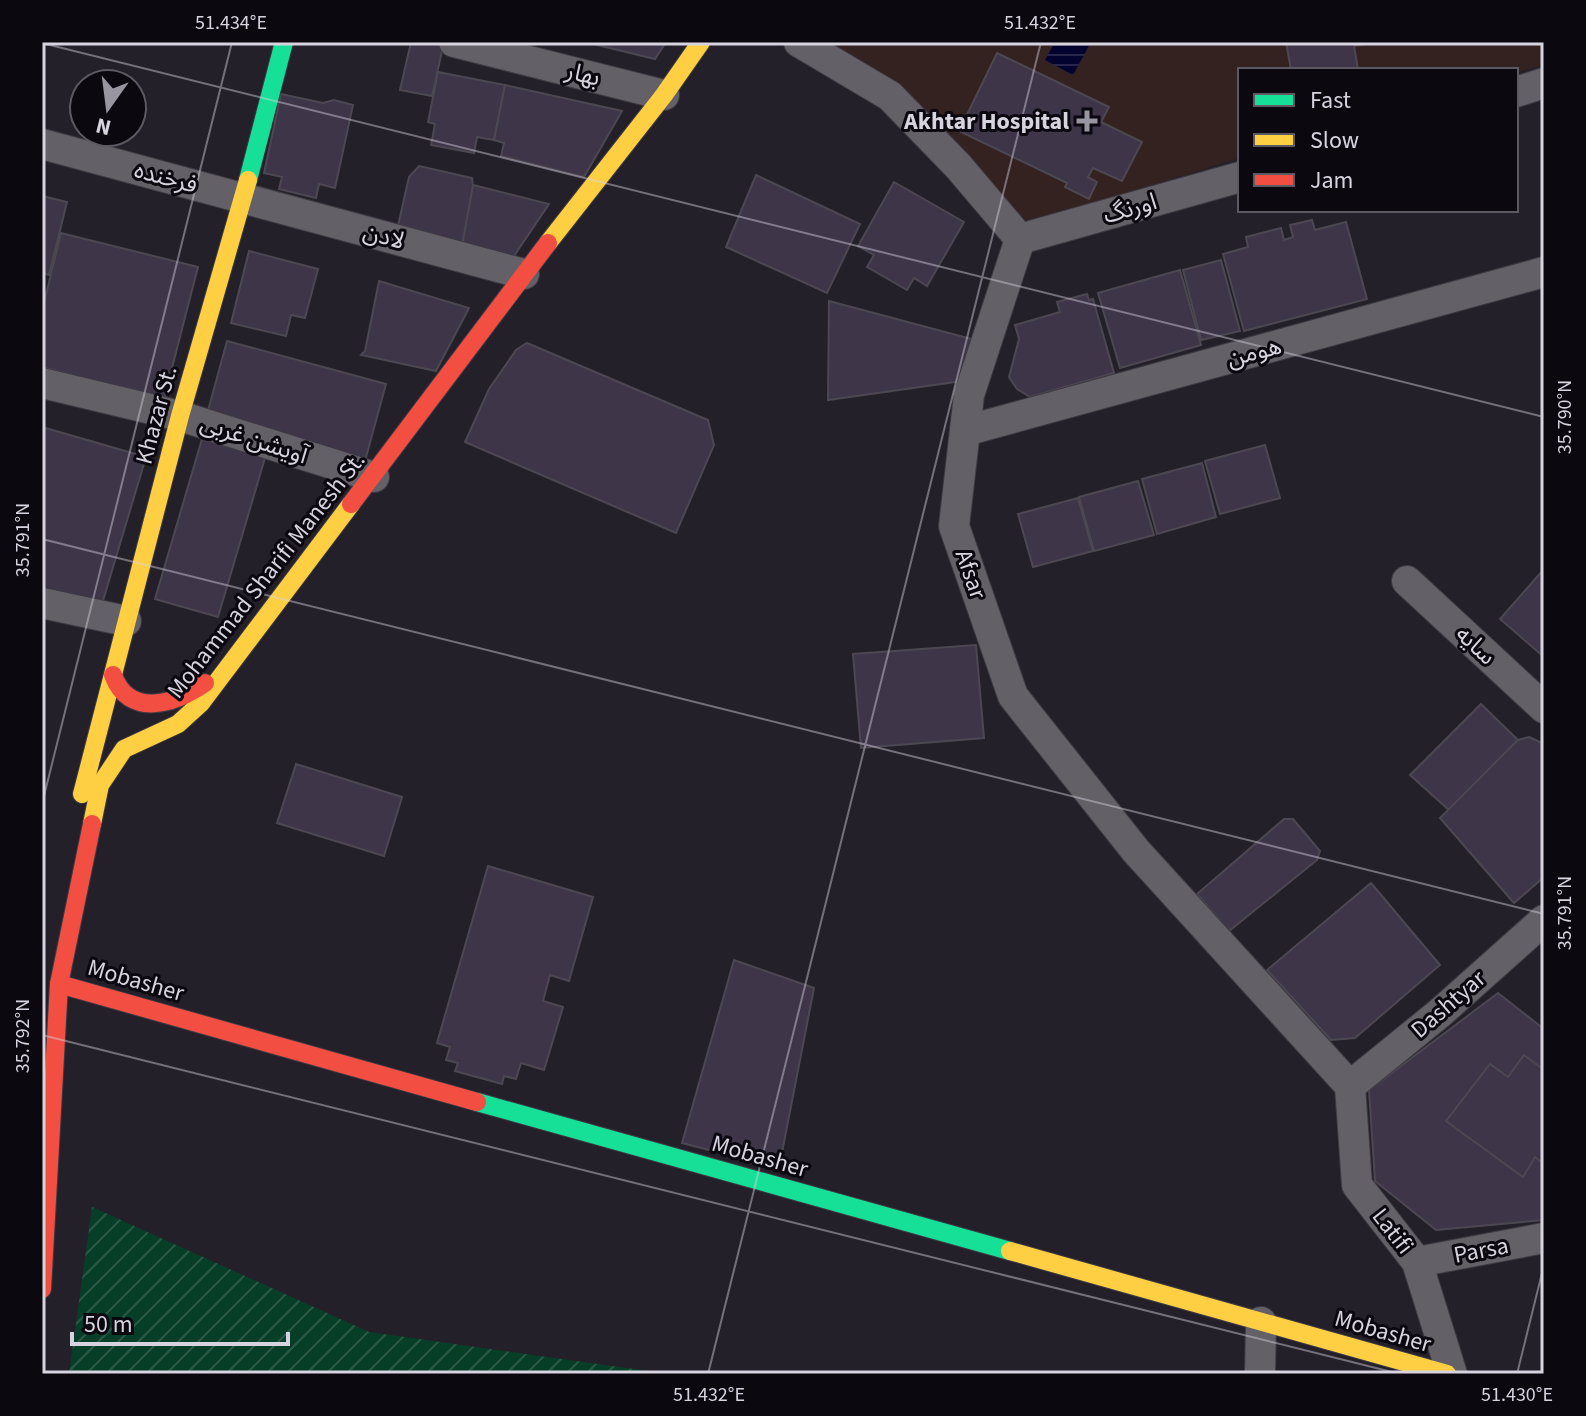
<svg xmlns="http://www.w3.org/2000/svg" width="1586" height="1416" viewBox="0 0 1586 1416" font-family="'Source Sans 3','Noto Sans Arabic',sans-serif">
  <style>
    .medical { fill: #332220 }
    .garden { fill: url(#garden-furrows) }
    .water { fill: url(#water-rules) }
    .building { fill: #3e3549; stroke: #4c4851; stroke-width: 2 }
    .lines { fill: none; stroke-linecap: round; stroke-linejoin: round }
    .street-casing { stroke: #3d3a43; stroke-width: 32 }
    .fast-casing { stroke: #3d3a43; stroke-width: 20 }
    .slow-casing { stroke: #3d3a43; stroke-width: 20 }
    .jam-casing { stroke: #3d3a43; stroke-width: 20 }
    .street { stroke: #636067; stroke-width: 30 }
    .fast { stroke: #16e098; stroke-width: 18 }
    .slow { stroke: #ffcf43; stroke-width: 18 }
    .jam { stroke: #f24e42; stroke-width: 18 }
    .ticks { fill: none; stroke: #d7d3df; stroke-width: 2; stroke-opacity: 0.45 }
    .poi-dot { fill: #9894a0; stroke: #0b0810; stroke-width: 3 }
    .labels { text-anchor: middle; stroke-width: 6; stroke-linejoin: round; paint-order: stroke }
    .street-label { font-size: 24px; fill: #d7d3df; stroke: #0b0810 }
    .poi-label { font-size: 24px; font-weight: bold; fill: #d7d3df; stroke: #0b0810; text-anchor: end }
    .neatline { fill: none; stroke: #d7d3df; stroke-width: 3 }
    .ticks-label { font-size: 20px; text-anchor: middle; fill: #d7d3df }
  </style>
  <defs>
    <pattern id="garden-furrows" width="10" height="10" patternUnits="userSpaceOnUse" patternTransform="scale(2)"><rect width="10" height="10" fill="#063e27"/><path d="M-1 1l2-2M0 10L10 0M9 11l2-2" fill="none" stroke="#2a5946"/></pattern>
    <pattern id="water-rules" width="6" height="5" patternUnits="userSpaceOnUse" patternTransform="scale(2)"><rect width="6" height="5" fill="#03032f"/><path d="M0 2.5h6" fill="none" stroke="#27274d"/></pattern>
  </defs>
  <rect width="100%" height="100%" fill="#24202a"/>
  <polygon class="medical" points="827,42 1544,42 1544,64 1516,73 1516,70 1240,70 1240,158 1028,223 901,85"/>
  <polygon class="garden" points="92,1207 369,1332 670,1374 69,1374"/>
  <polygon class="water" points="1055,42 1091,42 1073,75 1045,60"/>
  <g class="building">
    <polygon points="411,42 444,42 432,96 400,90"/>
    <polygon points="593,42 666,42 655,59 593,44"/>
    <polygon points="1286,42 1377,42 1354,46 1358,70 1291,70"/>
    <polygon points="997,53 1109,107 1101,122 1142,142 1122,181 1093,168 1088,177 1097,182 1089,199 1065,187 1067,183 959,131"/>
    <polygon points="438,72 505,85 494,140 477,137 474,153 431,145 435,124 428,122"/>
    <polygon points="505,85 622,111 584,177 501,156 504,143 494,140"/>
    <polygon points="281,94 323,103 334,100 353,105 335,188 319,184 316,198 279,189 282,177 264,173"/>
    <polygon points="419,166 472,178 474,195 462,246 397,230 409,177"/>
    <polygon points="756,175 860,224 827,293 726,247"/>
    <polygon points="894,182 964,222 927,286 914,278 907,290 867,267 874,255 858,246"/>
    <polygon points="473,185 549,204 514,256 462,246"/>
    <polygon points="42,196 67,202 49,275 42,273"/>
    <polygon points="1312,220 1315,230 1346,222 1367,299 1244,331 1223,254 1248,247 1246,237 1281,228 1284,240 1293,237 1290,225"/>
    <polygon points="61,233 198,267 164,399 42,367 42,311"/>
    <polygon points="249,251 318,269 305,318 291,315 286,336 231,323"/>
    <polygon points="1221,260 1240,331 1201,340 1183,270"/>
    <polygon points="1180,270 1201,345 1120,368 1098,293"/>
    <polygon points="379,281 469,308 436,371 361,355 365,351"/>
    <polygon points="1087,294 1089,300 1093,299 1114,373 1030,397 1017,389 1009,377 1019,339 1015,325 1060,312 1057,302"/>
    <polygon points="829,301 975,340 962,381 828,400"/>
    <polygon points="227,341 386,384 365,461 206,418"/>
    <polygon points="527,343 708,420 714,445 676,533 465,442 489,389 516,350"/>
    <polygon points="42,427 146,457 102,604 42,589"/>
    <polygon points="202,439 265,458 218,617 155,599"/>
    <polygon points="1265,445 1280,498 1220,514 1205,461"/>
    <polygon points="1202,463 1216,517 1157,534 1142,479"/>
    <polygon points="1138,481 1154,535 1094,551 1079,497"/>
    <polygon points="1078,498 1093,551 1033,567 1018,514"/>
    <polygon points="1544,569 1544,657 1500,619"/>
    <polygon points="976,645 984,738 861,748 853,654"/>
    <polygon points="1481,704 1518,740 1449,810 1410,775"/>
    <polygon points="1529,737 1544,744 1544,877 1514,903 1440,818 1518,740"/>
    <polygon points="296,764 402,797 384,856 277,823"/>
    <polygon points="1284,819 1293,819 1320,851 1317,860 1229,931 1197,894"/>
    <polygon points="488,866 593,897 569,981 550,975 543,1001 563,1007 544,1070 521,1063 516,1079 504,1076 502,1084 455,1071 458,1063 446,1060 450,1047 437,1043"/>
    <polygon points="1371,883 1440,965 1355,1038 1331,1040 1267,970"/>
    <polygon points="734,960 814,988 779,1168 682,1143"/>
    <polygon points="1498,993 1544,1029 1544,1220 1436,1230 1375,1181 1369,1090"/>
    <polygon points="1524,1055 1544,1070 1544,1164 1535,1157 1523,1177 1446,1121 1490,1064 1508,1077"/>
  </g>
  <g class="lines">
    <defs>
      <g id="street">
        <polyline points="454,42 664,95"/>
        <polyline points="799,42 890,96 958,166 1020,239 969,395 954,526 1013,696 1136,851 1350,1086"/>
        <polyline points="1516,92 1544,83"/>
        <polyline points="42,144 524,274"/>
        <polyline points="1020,239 1240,177"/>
        <polyline points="42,383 180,416 374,477"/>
        <polyline points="965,431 1544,272"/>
        <polyline points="1407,581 1544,708"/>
        <polyline points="42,603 126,621"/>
        <polyline points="1350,1086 1357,1185 1417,1262 1452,1374"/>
        <polyline points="1350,1086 1441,1012 1544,920"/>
        <polyline points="1417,1262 1544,1238"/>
        <polyline points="1260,1374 1261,1322"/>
      </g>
      <g id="fast">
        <polyline points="248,180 284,42"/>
        <polyline points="477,1102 1010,1251"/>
      </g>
      <g id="slow">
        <polyline points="548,243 664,95 701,42"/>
        <polyline points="82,794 180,416 248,180"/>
        <polyline points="92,824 100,785 124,749 178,724 201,703 351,504"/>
        <polyline points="1010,1251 1447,1374"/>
      </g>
      <g id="jam">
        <polyline points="351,504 548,243"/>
        <path d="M113 675C129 719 175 704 205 683"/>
        <polyline points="59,984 477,1102"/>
        <polyline points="42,1289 59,984 92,824"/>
      </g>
    </defs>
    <use href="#street" class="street-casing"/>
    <use href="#fast" class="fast-casing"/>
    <use href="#slow" class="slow-casing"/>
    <use href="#jam" class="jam-casing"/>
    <use href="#street" class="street"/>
    <use href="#fast" class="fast"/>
    <use href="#slow" class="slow"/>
    <use href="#jam" class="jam"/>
  </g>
  <path class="ticks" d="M42 43 1544 417M42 539 1544 914M42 804 232 42M42 1035 1400 1374M708 1374 1041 42M1517 1374 1544 1265"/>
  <path class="poi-dot" d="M1083 109h8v8h8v8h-8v8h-8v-8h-8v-8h8z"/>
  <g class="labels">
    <g class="street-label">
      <text transform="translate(583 74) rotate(14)" y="8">بهار</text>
      <text transform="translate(166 177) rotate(15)" y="8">فرخنده</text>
      <text transform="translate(1130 208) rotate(-16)" y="8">اورنگ</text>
      <text transform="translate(384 236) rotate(15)" y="8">لادن</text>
      <text transform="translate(1254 352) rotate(-15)" y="8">هومن</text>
      <text transform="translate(156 415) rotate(-75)" y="8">Khazar St.</text>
      <text transform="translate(254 439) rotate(18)" y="8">آویشن غربی</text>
      <text transform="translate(971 574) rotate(71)" y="8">Afsar</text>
      <text transform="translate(266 575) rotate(-52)" y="8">Mohammad Sharifi Manesh St.</text>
      <text transform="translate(1476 645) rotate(43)" y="8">سایه</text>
      <text transform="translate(136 980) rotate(16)" y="8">Mobasher</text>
      <text transform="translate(1448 1004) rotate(-41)" y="8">Dashtyar</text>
      <text transform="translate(760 1156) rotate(16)" y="8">Mobasher</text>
      <text transform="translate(1393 1231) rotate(52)" y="8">Latifi</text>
      <text transform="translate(1481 1250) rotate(-11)" y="8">Parsa</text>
      <text transform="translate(1383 1331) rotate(16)" y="8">Mobasher</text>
    </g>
    <g class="poi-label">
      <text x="1069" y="129">Akhtar Hospital</text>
    </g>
  </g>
  <rect width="1586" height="1416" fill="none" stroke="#0b0810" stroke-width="88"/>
  <rect x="1238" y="68" width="280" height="144" fill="#0b0810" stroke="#5d5963" stroke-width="2"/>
  <rect x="1254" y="94" width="40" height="12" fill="#16e098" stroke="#5d5963" stroke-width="2"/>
  <text x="1310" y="108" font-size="24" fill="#d7d3df">Fast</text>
  <rect x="1254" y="134" width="40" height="12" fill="#ffcf43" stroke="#5d5963" stroke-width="2"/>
  <text x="1310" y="148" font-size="24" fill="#d7d3df">Slow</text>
  <rect x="1254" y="174" width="40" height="12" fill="#f24e42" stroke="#5d5963" stroke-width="2"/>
  <text x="1310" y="188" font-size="24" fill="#d7d3df">Jam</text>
  <g transform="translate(108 108) rotate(194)"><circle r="38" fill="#0b0810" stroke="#5d5963" stroke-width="2"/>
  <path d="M0-6L14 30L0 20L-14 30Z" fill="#9894a0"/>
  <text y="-12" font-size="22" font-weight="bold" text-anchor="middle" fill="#d7d3df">N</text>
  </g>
  <path d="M72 1332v12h216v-12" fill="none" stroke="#d7d3df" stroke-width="4"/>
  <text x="84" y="1332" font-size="24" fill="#d7d3df" stroke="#0b0810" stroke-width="6" paint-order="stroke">50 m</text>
  <rect x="44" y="44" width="1498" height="1328" class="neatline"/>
  <g class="ticks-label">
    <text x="231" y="29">51.434°E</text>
    <text x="1040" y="29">51.432°E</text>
    <text transform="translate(1564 417) rotate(-90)" y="7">35.790°N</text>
    <text transform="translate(22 540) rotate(-90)" y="7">35.791°N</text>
    <text transform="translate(1564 913) rotate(-90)" y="7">35.791°N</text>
    <text transform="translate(22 1036) rotate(-90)" y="7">35.792°N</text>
    <text x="709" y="1401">51.432°E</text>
    <text x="1517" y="1401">51.430°E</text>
  </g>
</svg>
